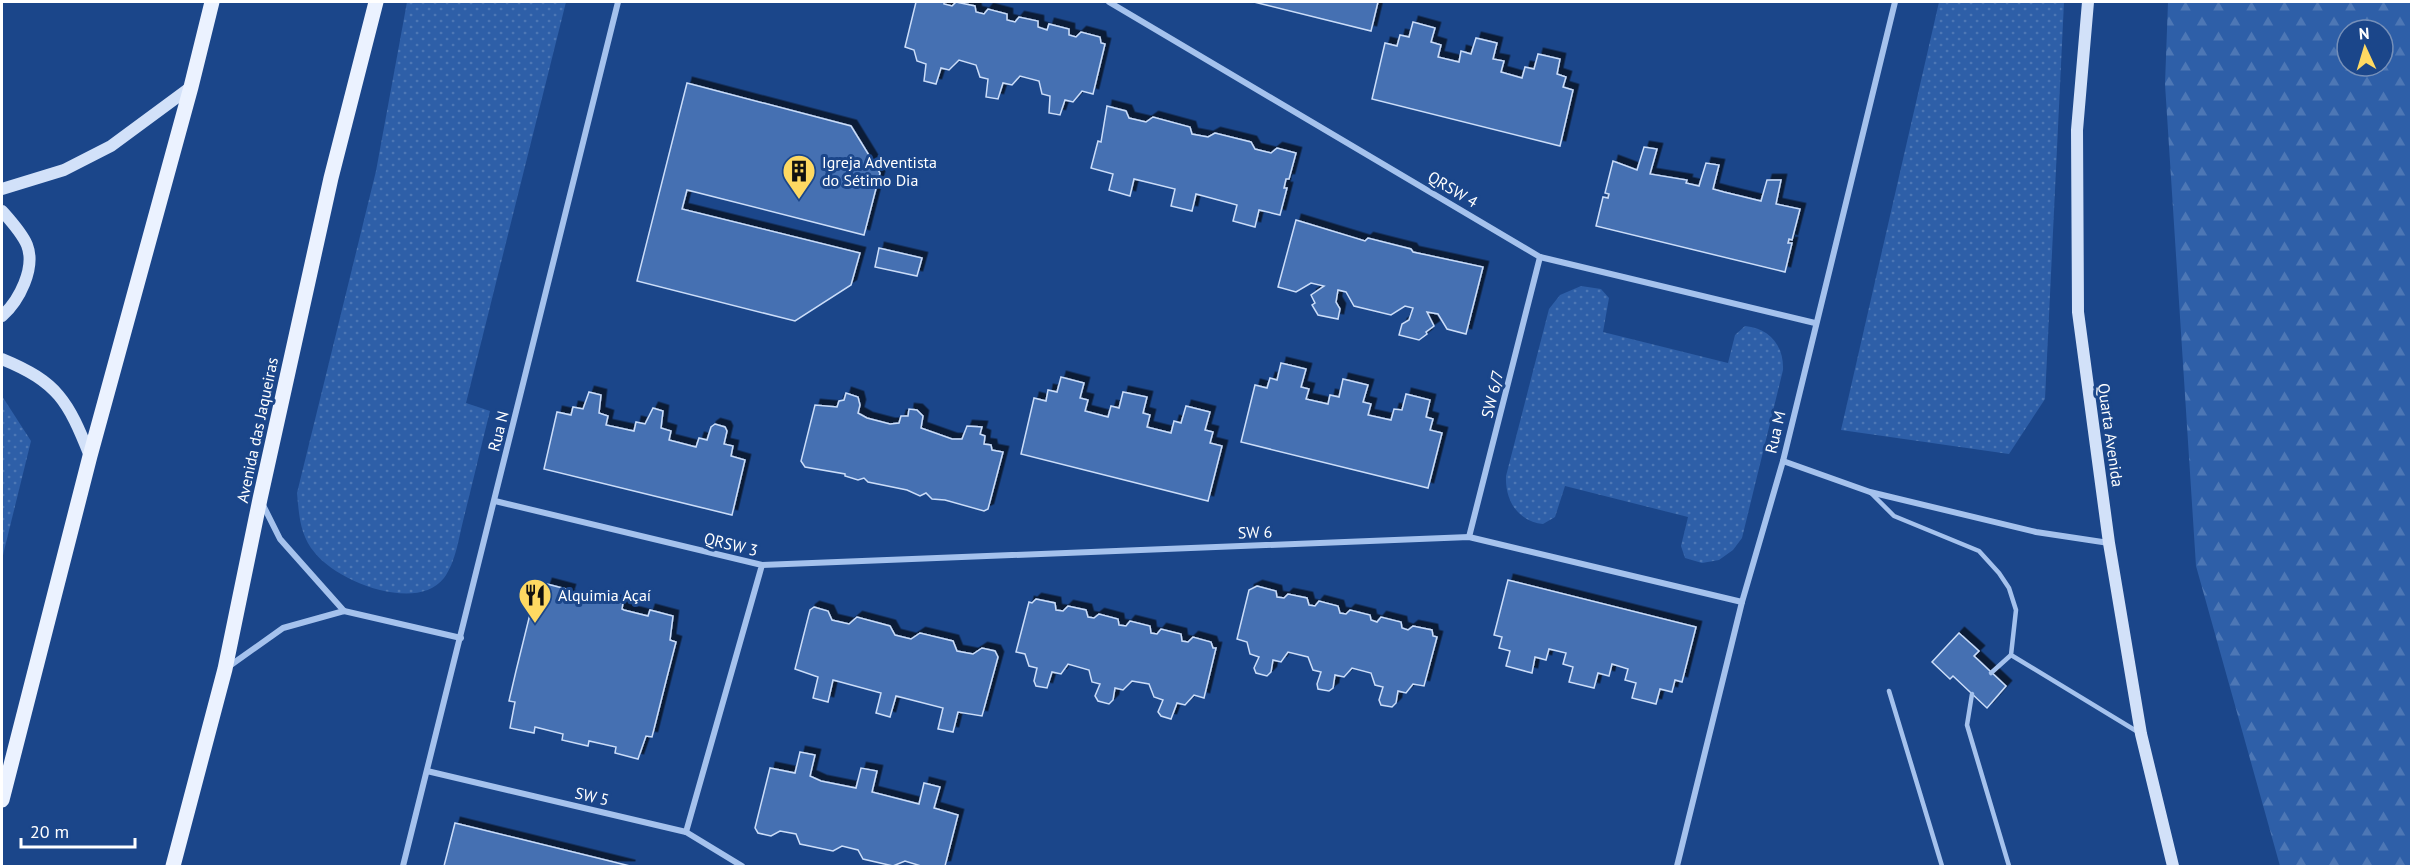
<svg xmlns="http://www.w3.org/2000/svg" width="2413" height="868" viewBox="0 0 2413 868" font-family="'PT Sans',sans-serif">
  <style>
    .grass { fill: url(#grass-dots) }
    .forest { fill: url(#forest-firs); fill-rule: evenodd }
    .building { fill: #4470b2; stroke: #cbddf9; stroke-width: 1.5; filter: url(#shadow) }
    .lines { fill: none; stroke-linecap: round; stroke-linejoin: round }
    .service { stroke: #a5c2ed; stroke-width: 4.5 }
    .minor { stroke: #a5c2ed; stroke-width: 6 }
    .secondary { stroke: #d2e1f9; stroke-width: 12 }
    .primary { stroke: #ebf2ff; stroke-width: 15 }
    .labels { text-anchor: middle; stroke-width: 6; stroke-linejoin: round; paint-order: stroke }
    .poi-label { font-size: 16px; fill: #fff; stroke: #1b468a; text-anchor: start }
    .street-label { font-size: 16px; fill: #fff; stroke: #1b468a }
  </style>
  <defs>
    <pattern id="grass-dots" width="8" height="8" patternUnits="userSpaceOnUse" patternTransform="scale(1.5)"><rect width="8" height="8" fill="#2e5fa8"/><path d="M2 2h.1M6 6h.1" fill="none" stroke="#4d77b5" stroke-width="1.8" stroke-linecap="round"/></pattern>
    <pattern id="forest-firs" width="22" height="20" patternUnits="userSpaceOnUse" patternTransform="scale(1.5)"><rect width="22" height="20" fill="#2e5fa8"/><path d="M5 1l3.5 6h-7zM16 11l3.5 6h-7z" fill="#4d77b5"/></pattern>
    <filter id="shadow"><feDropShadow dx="5.5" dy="-5.5" stdDeviation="0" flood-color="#0009"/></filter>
  </defs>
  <rect width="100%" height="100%" fill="#1b468a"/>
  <g class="grass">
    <path d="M407 2H566L466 403 490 411C481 446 473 482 464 517 459 536 456 562 444 578 417 613 338 582 315 553 300 536 299 515 297 493L376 171Z"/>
    <polygon points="1939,2 2064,2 2045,399 2009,454 1841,430"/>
    <path d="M1581 286 1601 289 1609 298 1603 332 1728 363 1735 335 1745 326C1769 328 1784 345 1783 370L1742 538 1733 550 1719 560 1702 563 1685 558 1681 546 1688 517 1565 486 1555 517 1543 524C1518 521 1505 501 1506 476L1549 309 1560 295Z"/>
    <polygon points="2,396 31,441 2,559"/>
  </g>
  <path class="forest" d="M2168 2H2411V866H2280L2196 566 2165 84ZM2347 30H2383V66H2347Z"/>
  <g class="building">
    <polygon points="916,2 944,2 944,4 952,6 956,2 975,6 976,12 984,14 988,9 1007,14 1007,20 1015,22 1019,17 1038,21 1038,27 1047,30 1049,24 1069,29 1069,35 1076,37 1081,32 1100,37 1101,43 1105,44 1093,94 1082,91 1073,102 1065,100 1060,115 1049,113 1050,96 1042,94 1039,81 1020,76 1012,85 1003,83 998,99 986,97 988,79 980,77 976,65 959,60 949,70 941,68 936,84 924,81 926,64 917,61 914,50 905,47"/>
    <polygon points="1254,2 1378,2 1371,31"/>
    <polygon points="1413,22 1435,28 1431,42 1441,45 1438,57 1459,62 1461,51 1471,54 1476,38 1497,43 1493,59 1504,61 1501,72 1522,78 1525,67 1534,69 1538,54 1560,59 1557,74 1566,77 1563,87 1573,90 1560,146 1372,99 1385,43 1397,46 1400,35 1409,37"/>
    <polygon points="687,83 851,126 880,173 864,235 687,190 682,209 860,253 851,285 795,321 637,281"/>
    <polygon points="1107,106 1126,111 1129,118 1146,122 1153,117 1190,127 1192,134 1208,137 1215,133 1251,142 1255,149 1271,153 1277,148 1296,153 1289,179 1286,179 1284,188 1287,188 1280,215 1259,210 1255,227 1233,221 1237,205 1196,194 1192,211 1171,206 1175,189 1134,179 1130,196 1109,190 1113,174 1091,168 1098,141 1101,142"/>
    <polygon points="1644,147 1657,149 1650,174 1687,180 1686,183 1699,186 1706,163 1719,165 1713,189 1724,192 1761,201 1767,180 1781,180 1776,204 1800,209 1792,240 1789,239 1788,243 1792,243 1785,272 1596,226 1603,197 1608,198 1609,194 1605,193 1613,161 1637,170"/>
    <polygon points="1296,220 1365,241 1368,238 1411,249 1413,252 1483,267 1466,334 1447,329 1438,314 1427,312 1434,326 1426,332 1427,334 1419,340 1399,335 1402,324 1409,320 1413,308 1405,306 1391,315 1354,306 1346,292 1338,290 1336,302 1340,309 1338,319 1318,315 1312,305 1315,303 1311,295 1324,286 1311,283 1296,292 1278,287"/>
    <polygon points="879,248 922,258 917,276 875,267"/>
    <polygon points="1281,363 1306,369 1301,387 1309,389 1306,399 1328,404 1330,395 1339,397 1343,379 1368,385 1363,402 1371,404 1368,415 1391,420 1394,409 1402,410 1406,394 1430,400 1426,417 1433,419 1430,430 1442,433 1428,488 1241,442 1255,385 1267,388 1270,378 1277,380"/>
    <polygon points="1061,377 1084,383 1080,398 1088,400 1085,411 1108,417 1111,406 1119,408 1123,392 1147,397 1143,413 1150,415 1147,427 1171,433 1174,421 1181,423 1186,406 1210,412 1205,430 1213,432 1210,443 1222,446 1208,501 1021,454 1034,398 1046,401 1048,390 1057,392"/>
    <polygon points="589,392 601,395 599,413 608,416 606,425 634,431 636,422 645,424 653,408 663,411 661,428 671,431 669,440 696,447 699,438 707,440 711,427 715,424 725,427 727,431 724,444 733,446 731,456 745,460 732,515 544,469 557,412 571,415 573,407 583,409"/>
    <polygon points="846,393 858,397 860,405 858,413 867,418 890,424 899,423 901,416 908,416 909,409 917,410 923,416 921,428 952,439 962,439 967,426 982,427 980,434 985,436 984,444 991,445 992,450 1003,452 988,509 984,511 945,500 932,499 926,493 920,496 907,490 868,482 864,478 858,480 845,476 845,474 805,467 801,461 815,405 837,407 839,401 844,400"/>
    <polygon points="1508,580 1696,627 1682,682 1675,680 1672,692 1660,689 1656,704 1632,698 1636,683 1625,680 1628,669 1612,664 1609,676 1598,673 1594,688 1569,682 1573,667 1563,664 1566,653 1549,649 1546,660 1535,657 1532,673 1506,666 1510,651 1499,648 1502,637 1494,635"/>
    <polygon points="547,584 570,590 568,596 594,602 596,603 598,597 623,603 622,609 624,610 648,616 650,610 673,616 670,640 676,642 666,681 652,737 646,736 638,759 615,753 616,747 589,741 588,746 562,740 563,734 535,727 534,733 510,728 515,702 509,701 516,671 532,606 538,608"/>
    <polygon points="1257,586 1276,591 1277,597 1284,598 1288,594 1307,598 1309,605 1315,606 1319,601 1338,606 1340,613 1346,614 1350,610 1370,615 1371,620 1377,622 1381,617 1401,622 1402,628 1408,630 1413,626 1432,630 1433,636 1437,637 1424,686 1413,684 1406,693 1398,691 1396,703 1392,707 1381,705 1379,700 1383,687 1375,685 1371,673 1352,668 1344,677 1335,675 1333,688 1329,691 1318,689 1317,684 1321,672 1313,670 1308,657 1288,652 1281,662 1273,660 1271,672 1267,676 1256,673 1254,668 1259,657 1250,654 1247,642 1237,639 1249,590"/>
    <polygon points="1036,599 1055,603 1056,610 1063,611 1068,606 1086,610 1088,617 1094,618 1099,614 1118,619 1119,625 1126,626 1130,621 1150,626 1151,633 1157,634 1161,629 1181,634 1182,641 1188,642 1193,637 1211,642 1213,648 1216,648 1204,698 1194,695 1185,705 1177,703 1171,719 1161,716 1158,712 1163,700 1154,697 1149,684 1132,681 1123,690 1115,688 1113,700 1109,704 1098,701 1095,696 1100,684 1092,682 1089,670 1068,664 1061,674 1052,672 1047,688 1036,686 1034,681 1037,668 1029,666 1025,654 1016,652 1029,602 1032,603"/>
    <polygon points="814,607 828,611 832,620 849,624 857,617 890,626 895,635 911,639 920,633 953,641 957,651 973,654 982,648 995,651 998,657 982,716 958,712 953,732 938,729 943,708 896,696 890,717 876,713 881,693 833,680 828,702 813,698 818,677 795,669 810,610"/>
    <polygon points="1959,633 1979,651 1974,656 2006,686 1987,708 1953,676 1950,679 1932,662"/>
    <polygon points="800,752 815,755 810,776 821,781 856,788 861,768 877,771 872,792 919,804 924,783 940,787 934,808 958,815 945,866 921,866 905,861 893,866 863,859 858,850 842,846 833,851 800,844 796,834 780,831 771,836 758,833 755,828 770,768 795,773"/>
    <polygon points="455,823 630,866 444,866"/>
  </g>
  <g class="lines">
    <g class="service">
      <polyline points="1870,492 1894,516 1979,551 1999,573 2009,588 2016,610 2011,655 2138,732"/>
      <polyline points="1991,673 2011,655"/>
      <polyline points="1889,691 1942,866"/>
      <polyline points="1972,694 1967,725 2009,866"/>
    </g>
    <g class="minor">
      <polyline points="1109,2 1540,257 1815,323"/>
      <polyline points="1783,461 1870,492 2036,532 2109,543"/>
      <polyline points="495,501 762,565 686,832"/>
      <polyline points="263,505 280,539 344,611"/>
      <polyline points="1469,537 1540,257"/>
      <polyline points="762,565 1469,537 1742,602"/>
      <polyline points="228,667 283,628 344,611 461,638"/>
      <polyline points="427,771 686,832 742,866"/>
      <polyline points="403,866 618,2"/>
      <polyline points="1677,866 1742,602 1783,461 1895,2"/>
    </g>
    <g class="secondary">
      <polyline points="2088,2 2077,130 2078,312 2109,543 2141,734 2173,866"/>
      <polyline points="2,189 64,170 111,146 191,87"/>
      <path d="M2 211C10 220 22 233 27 245 36 268 19 301 2 316"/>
      <path d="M2 359C58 382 68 401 90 456"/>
    </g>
    <g class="primary">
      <polyline points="2,800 90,456 191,87 212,2"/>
      <polyline points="173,866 225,669 260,499 331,178 376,2"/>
    </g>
  </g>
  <defs>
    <symbol id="building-pin" viewBox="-11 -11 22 30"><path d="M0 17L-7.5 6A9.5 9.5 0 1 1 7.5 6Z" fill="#fed962" stroke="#1b468a"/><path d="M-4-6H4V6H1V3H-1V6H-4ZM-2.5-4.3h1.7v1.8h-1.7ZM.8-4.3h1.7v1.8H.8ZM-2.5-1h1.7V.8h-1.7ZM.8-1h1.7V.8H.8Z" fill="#111"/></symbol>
    <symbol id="restaurant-pin" viewBox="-11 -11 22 30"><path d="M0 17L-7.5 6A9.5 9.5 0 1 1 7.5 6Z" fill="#fed962" stroke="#1b468a"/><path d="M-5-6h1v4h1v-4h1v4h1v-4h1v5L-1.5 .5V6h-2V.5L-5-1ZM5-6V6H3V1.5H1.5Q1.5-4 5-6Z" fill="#111"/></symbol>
  </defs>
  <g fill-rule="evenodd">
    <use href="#building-pin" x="780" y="152" width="38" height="52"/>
    <use href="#restaurant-pin" x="516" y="576" width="38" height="52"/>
  </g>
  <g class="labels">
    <g class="poi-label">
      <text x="822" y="168">Igreja Adventista<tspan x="822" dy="18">do Sétimo Dia</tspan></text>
      <text x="558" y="601">Alquimia Açaí</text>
    </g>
    <g class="street-label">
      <text transform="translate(1453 189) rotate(31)" y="6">QRSW 4</text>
      <text transform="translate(1492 394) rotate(-76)" y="6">SW 6/7</text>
      <text transform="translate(257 430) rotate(-78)" y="6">Avenida das Jaqueiras</text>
      <text transform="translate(498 431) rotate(-76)" y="6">Rua N</text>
      <text transform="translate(1775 432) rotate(-77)" y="6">Rua M</text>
      <text transform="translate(2111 435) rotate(82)" y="6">Quarta Avenida</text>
      <text transform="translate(1255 532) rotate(-2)" y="6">SW 6</text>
      <text transform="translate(731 544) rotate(14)" y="6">QRSW 3</text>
      <text transform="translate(592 796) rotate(13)" y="6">SW 5</text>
    </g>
  </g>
  <rect width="2413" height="868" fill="none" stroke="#ffffff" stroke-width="6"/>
  <g transform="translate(2365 48) rotate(356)"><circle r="28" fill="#1b468a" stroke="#7690b9" stroke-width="1.5"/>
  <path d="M0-4.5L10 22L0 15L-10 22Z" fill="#fed962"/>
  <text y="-9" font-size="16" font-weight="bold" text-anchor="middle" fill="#ffffff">N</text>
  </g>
  <path d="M21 838v9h114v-9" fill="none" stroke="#ffffff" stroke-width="3"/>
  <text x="30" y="838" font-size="18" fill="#ffffff" stroke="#1b468a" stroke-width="4.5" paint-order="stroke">20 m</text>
</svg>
